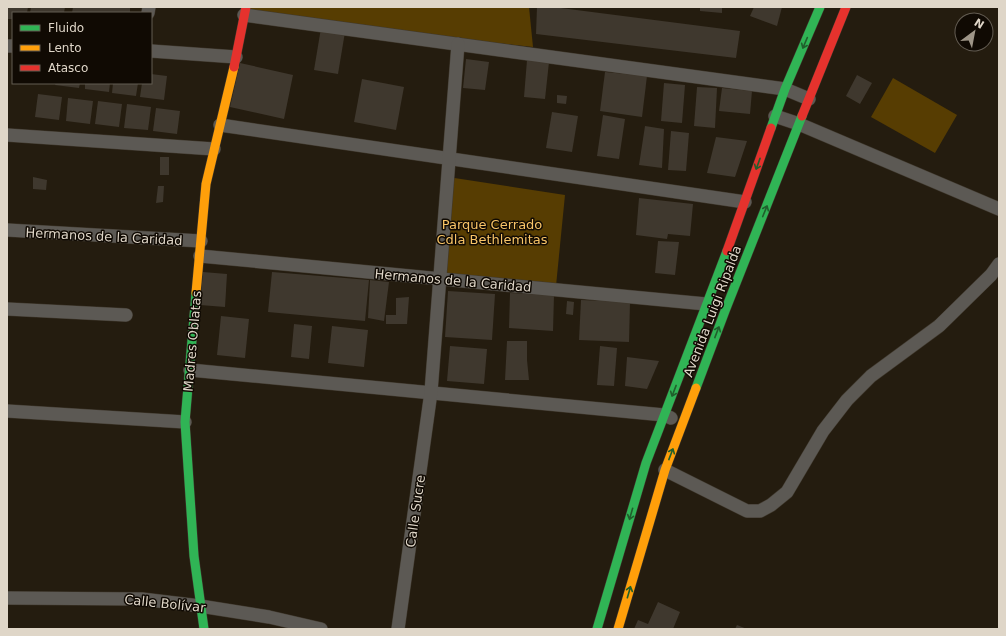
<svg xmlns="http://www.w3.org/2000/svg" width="1006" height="636" viewBox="0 0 1006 636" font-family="'DejaVu Sans',sans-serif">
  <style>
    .green { fill: #573d02 }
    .building { fill: #3f382e }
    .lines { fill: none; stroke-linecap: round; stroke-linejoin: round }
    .street-casing { stroke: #40392e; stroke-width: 14 }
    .fast-casing { stroke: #40392e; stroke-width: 10 }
    .slow-casing { stroke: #40392e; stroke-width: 10 }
    .jam-casing { stroke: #40392e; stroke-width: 10 }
    .street { stroke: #5c5954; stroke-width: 13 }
    .fast { stroke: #30b455; stroke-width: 9 }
    .slow { stroke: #ff9f0a; stroke-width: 9 }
    .jam { stroke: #e5322d; stroke-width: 9 }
    .oneway { stroke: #205f2c }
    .labels { text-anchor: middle; stroke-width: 3; stroke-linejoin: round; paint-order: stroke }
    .park-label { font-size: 13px; fill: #f8c467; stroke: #100a03 }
    .street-label { font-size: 13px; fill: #dfd6c8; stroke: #100a03 }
  </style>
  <rect width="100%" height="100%" fill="#241c0f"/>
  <g class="green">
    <polygon points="246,7 529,7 533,47 244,15"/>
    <polygon points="893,78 957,115 935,153 871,117"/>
    <polygon points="448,177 565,195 556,286 441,275"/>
  </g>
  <g class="building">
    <polygon points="7,7 28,7 27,13 13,13 13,19 7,19"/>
    <polygon points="31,7 65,7 64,13 30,13"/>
    <polygon points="73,7 130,7 130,13 72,13"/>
    <polygon points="537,7 553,7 740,31 736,58 536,34"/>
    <polygon points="700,7 722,7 722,13 700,11"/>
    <polygon points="754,7 782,7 777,26 750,16"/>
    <polygon points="321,28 345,32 338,74 314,70"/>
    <polygon points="466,59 489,62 485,90 463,88"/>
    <polygon points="527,60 549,62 545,99 524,97"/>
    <polygon points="240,63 293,75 284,119 230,107"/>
    <polygon points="605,72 647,76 642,117 600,111"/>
    <polygon points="151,74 167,76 164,100 140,97 142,83 151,83"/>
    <polygon points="857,75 872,83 860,104 846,96"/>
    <polygon points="362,79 404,87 396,130 354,122"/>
    <polygon points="56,83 80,83 79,88 55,85"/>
    <polygon points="85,83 110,83 109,92 85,89"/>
    <polygon points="113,83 138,83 136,96 112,93"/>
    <polygon points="664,83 685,85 682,123 661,121"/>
    <polygon points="697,87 717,88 715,128 694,126"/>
    <polygon points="722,88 752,91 750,114 719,111"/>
    <polygon points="38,94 62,97 59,120 35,117"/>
    <polygon points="557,95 567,96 566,104 557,103"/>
    <polygon points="68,98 93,101 90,124 66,121"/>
    <polygon points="98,101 122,104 119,127 95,124"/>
    <polygon points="127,104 151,107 148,130 124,128"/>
    <polygon points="156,108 180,111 177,134 153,131"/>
    <polygon points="552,112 578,116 572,152 546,148"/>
    <polygon points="603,115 625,119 619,159 597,156"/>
    <polygon points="645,126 664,129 662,168 639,165"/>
    <polygon points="671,131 689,133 686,171 668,170"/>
    <polygon points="716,137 747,141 735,177 707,173"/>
    <rect x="160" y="157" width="9" height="18"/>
    <polygon points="33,177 47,180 46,190 33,189"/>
    <polygon points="158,186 164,186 163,202 156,203"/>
    <polygon points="639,198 693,204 690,236 668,234 667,239 636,235"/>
    <polygon points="658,241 679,242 675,275 655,273"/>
    <polygon points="203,272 227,274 225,307 200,305"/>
    <polygon points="272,272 369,280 365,321 268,312"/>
    <polygon points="370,280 389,282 384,321 368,318"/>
    <polygon points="448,291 495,294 492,340 445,337"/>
    <polygon points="510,293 554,295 553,331 509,328"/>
    <polygon points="409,297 407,324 386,324 386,315 396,315 396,298"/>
    <polygon points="581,300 630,302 629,342 579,340"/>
    <polygon points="567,301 574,302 573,315 566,314"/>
    <polygon points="221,316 249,319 245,358 217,355"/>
    <polygon points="294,324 312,326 309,359 291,357"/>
    <polygon points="332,326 368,330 364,367 328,363"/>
    <polygon points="507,341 527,341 527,360 529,380 505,380"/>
    <polygon points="450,346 487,349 484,384 447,381"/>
    <polygon points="600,346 617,348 614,386 597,385"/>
    <polygon points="627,357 659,361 647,389 625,386"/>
    <polygon points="658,602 680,612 673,629 634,629 638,620 648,624"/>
    <polygon points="737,625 747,629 735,629"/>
  </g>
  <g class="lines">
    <defs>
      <g id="street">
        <polyline points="148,13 149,7"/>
        <polyline points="244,15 785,89 809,99"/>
        <polyline points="7,46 13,46"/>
        <polyline points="151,51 236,57"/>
        <polyline points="775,116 799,124 999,209"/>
        <polyline points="220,125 745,202"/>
        <polyline points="7,135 214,149"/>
        <polyline points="7,230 201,241"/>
        <polyline points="200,256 706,304"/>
        <polyline points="7,309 126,315"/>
        <polyline points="190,370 664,415 671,418"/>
        <polyline points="7,411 185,422"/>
        <polyline points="665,470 747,511 760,511 771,505 787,492 823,431 847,400 871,376 939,326 991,275 999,264"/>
        <polyline points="7,598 142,599 200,606 269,617 321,629"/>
        <polyline points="398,629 431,392 458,44"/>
      </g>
      <g id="fast">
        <polyline points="771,128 785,89 820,7"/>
        <polyline points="196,293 185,422 194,556 204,629"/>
        <polyline points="696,388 725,311 802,116"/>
        <polyline points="597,629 646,463 727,251"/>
      </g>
      <g id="slow">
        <polyline points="196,293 206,184 234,67"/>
        <polyline points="618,629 665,470 696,388"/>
      </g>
      <g id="jam">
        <polyline points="234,67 246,7"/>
        <polyline points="802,116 846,7"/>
        <polyline points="727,251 771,128"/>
      </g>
    </defs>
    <use href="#street" class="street-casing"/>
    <use href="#fast" class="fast-casing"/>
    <use href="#slow" class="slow-casing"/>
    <use href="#jam" class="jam-casing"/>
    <use href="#street" class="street"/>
    <use href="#fast" class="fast"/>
    <use href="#slow" class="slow"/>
    <use href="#jam" class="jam"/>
  </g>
  <defs><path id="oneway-shaft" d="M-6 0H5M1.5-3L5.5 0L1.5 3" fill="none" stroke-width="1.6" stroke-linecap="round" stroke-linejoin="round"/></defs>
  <g class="oneway">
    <use href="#oneway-shaft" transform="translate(805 43) rotate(113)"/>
    <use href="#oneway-shaft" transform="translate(758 164) rotate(110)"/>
    <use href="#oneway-shaft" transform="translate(765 211) rotate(-68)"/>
    <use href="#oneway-shaft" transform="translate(717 332) rotate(-69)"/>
    <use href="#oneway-shaft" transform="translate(674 391) rotate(111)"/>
    <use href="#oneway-shaft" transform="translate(671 454) rotate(-69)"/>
    <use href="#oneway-shaft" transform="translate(631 514) rotate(106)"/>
    <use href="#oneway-shaft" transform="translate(629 592) rotate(-74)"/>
  </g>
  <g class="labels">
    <g class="park-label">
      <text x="492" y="229">Parque Cerrado<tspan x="492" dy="15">Cdla Bethlemitas</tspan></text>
    </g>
    <g class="street-label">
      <text transform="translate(104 236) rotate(3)" y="5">Hermanos de la Caridad</text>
      <text transform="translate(453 280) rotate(5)" y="5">Hermanos de la Caridad</text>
      <text transform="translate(712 311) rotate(-69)" y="5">Avenida Luigi Ripalda</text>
      <text transform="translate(192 341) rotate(-85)" y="5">Madres Oblatas</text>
      <text transform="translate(415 511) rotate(-82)" y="5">Calle Sucre</text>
      <text transform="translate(165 603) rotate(6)" y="5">Calle Bolívar</text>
    </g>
  </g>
  <rect width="1006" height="636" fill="none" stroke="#dfd6c8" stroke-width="16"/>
  <rect x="12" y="12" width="140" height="72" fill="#100a03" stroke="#635c52"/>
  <rect x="20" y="25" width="20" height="6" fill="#30b455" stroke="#635c52"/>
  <text x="48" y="32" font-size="12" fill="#dfd6c8">Fluido</text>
  <rect x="20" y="45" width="20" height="6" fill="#ff9f0a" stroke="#635c52"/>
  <text x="48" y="52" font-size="12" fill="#dfd6c8">Lento</text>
  <rect x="20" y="65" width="20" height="6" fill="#e5322d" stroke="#635c52"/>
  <text x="48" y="72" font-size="12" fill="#dfd6c8">Atasco</text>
  <g transform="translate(974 32) rotate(32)"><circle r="19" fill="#100a03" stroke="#635c52"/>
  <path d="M0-3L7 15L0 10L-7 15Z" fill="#9e9587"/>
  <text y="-6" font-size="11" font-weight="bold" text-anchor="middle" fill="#dfd6c8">N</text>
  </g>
</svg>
